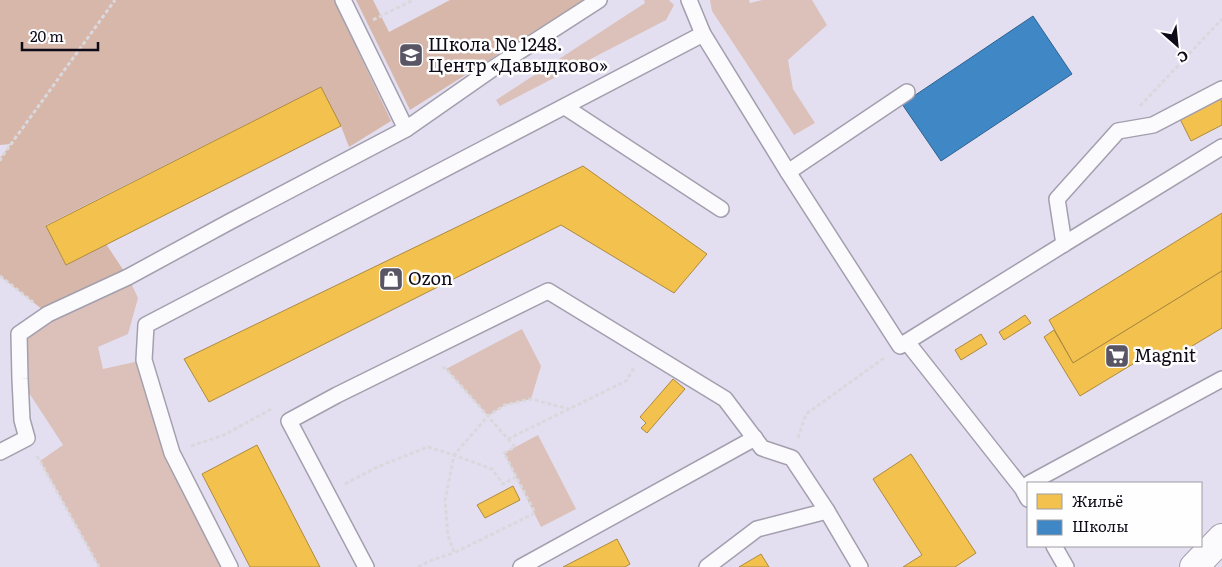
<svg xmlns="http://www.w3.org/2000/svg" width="1222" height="567" viewBox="0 0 1222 567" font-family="Literata,serif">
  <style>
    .green { fill: #dbc1b9 }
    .forest { fill: #d6b7aa }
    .homes { fill: #f2c14e; stroke: #ae8a3e }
    .schools { fill: #3f88c5; stroke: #306291 }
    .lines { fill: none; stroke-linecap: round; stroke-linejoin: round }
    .service-casing { stroke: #a39fae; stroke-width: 18 }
    .tertiary-casing { stroke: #a39fae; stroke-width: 30 }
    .path { stroke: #dad8dd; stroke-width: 3; stroke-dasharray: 4 2.5; stroke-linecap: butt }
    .service { stroke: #fbfafd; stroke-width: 15 }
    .tertiary { stroke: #fbfafd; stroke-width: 28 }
    .labels { text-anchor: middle; stroke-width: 5; stroke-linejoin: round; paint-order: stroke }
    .poi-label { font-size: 18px; fill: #0e0a18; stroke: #fefefe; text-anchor: start }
  </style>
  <rect width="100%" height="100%" fill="#e3dff1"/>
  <g class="green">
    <polygon points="644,0 669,0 674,5 666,20 500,106 496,100 645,3"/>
    <polygon points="710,0 749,0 750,3 762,0 812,0 827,25 788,60 793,89 815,123 794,135 712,11"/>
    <polygon points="128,277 138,298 128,334 98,347 103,369 144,360 172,453 230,567 99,567 40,461 63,445 20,379 19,334"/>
    <polygon points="522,329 541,366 531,399 505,405 488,416 446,369"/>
    <polygon points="538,435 576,509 541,527 504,453"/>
  </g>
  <g class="forest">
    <polygon points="0,0 334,0 391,121 349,147 341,126 321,87 46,225 66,265 106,244 128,277 48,314 0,276 0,156 1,157 11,144 0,145"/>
    <polygon points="356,0 373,0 389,32 450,0 584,0 410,110"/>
  </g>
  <g class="homes">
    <polygon points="321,87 341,126 66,265 46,226"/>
    <polygon points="1219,97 1222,102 1222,125 1191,141 1179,117"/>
    <polygon points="583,166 707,254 674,293 561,225 209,402 184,359"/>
    <polygon points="1222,213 1222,271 1073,363 1049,320"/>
    <polygon points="1222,271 1222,328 1164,363 1156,350 1080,396 1044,337 1054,330 1073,363"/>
    <polygon points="1025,315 1031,323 1004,340 999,332"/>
    <polygon points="981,334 987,344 961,360 955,350"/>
    <polygon points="673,379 685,389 647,433 641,428 646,423 640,417"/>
    <polygon points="257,445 320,567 250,567 202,474"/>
    <polygon points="911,454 976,553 955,567 903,567 922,555 873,479"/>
    <polygon points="513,486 520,500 485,518 477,505"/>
    <polygon points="617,539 630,564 625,567 563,567"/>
    <polygon points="761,554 769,567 739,567"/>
  </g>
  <polygon class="schools" points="1033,16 1072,74 941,161 902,104"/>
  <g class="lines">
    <defs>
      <g id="service">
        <polyline points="343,0 406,129"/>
        <polyline points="689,0 703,34 788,172 900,346 1064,244 1222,147"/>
        <polyline points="565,107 721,209"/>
        <polyline points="788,172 907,92"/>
        <polyline points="1064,244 1057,199 1118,131 1153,125 1222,89"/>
        <polyline points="907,342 1022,488 1028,499"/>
        <polyline points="0,452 27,438 22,420 20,379 19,334 48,314 128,277 231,221 406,129 492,69 599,0"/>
        <polyline points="1030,483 1222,379"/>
        <polyline points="1054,546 1066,567"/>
        <polyline points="230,567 172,453 144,360 146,325 703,34"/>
        <polyline points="366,567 289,421 337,395 548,291 725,399 762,448 792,458 827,511 860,567"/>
        <polyline points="521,567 755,438"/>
        <polyline points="707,567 757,529 827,511"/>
      </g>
      <polyline id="tertiary" points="1194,567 1222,538"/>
    </defs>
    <use href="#service" class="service-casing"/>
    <use href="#tertiary" class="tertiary-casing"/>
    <g class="path">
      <polyline points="373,20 413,0"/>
      <polyline points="1140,106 1222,19"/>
      <polyline points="0,161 1,158 115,0"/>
      <polyline points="0,276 33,302"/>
      <polyline points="442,367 446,369 508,439 626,381 635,366"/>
      <polyline points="798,438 806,414 884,358"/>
      <polyline points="508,439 515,447 504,453 535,513 454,553 448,535 445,501 454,455 488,416 505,405 531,399 569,409"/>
      <polyline points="191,446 224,435 273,408"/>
      <polyline points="37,456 99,567"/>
      <polyline points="345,484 377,467 428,447 454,455 492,469 503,484 516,477"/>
      <polyline points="418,567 429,561 454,553"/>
    </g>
    <use href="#service" class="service"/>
    <use href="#tertiary" class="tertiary"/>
  </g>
  <defs>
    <symbol id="school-square" viewBox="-11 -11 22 22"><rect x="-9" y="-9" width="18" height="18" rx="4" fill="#595564" stroke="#fefefe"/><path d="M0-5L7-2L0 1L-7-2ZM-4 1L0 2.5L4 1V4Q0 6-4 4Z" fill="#fff"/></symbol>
    <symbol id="shop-square" viewBox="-11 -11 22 22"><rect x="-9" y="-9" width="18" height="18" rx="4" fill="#595564" stroke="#fefefe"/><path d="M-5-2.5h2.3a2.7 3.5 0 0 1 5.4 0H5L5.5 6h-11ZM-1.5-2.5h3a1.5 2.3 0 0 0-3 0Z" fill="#fff"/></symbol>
    <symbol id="supermarket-square" viewBox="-11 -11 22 22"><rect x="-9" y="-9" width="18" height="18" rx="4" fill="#595564" stroke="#fefefe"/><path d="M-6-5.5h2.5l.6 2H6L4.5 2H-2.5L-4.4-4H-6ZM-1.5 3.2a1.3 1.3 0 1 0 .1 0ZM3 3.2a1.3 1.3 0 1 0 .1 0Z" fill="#fff"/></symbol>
  </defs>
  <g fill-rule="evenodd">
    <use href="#school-square" x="397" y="41" width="28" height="28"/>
    <use href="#shop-square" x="377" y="265" width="28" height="28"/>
    <use href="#supermarket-square" x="1103" y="342" width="28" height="28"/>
  </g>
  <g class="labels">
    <g class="poi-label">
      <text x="428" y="51">Школа № 1248.<tspan x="428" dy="21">Центр «Давыдково»</tspan></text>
      <text x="408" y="285">Ozon</text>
      <text x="1134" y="362">Magnit</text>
    </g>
  </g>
  <rect x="1027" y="482" width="175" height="65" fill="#fefefe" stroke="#9e9ca2"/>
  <rect x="1037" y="494" width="25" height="15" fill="#f2c14e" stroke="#9e9ca2"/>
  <text x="1072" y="507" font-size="15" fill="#0e0a18">Жильё</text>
  <rect x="1037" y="520" width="25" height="15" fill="#3f88c5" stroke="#9e9ca2"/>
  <text x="1072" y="532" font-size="15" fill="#0e0a18">Школы</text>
  <g transform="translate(1177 45) rotate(153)" stroke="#fefefe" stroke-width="4" paint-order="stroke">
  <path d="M0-4L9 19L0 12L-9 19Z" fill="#0e0a18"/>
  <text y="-8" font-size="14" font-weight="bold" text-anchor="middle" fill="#0e0a18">С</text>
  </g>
  <path d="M22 42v8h76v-8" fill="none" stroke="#0e0a18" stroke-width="2.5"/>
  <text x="30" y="42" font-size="15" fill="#0e0a18" stroke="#fefefe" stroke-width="4" paint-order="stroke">20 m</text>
</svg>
